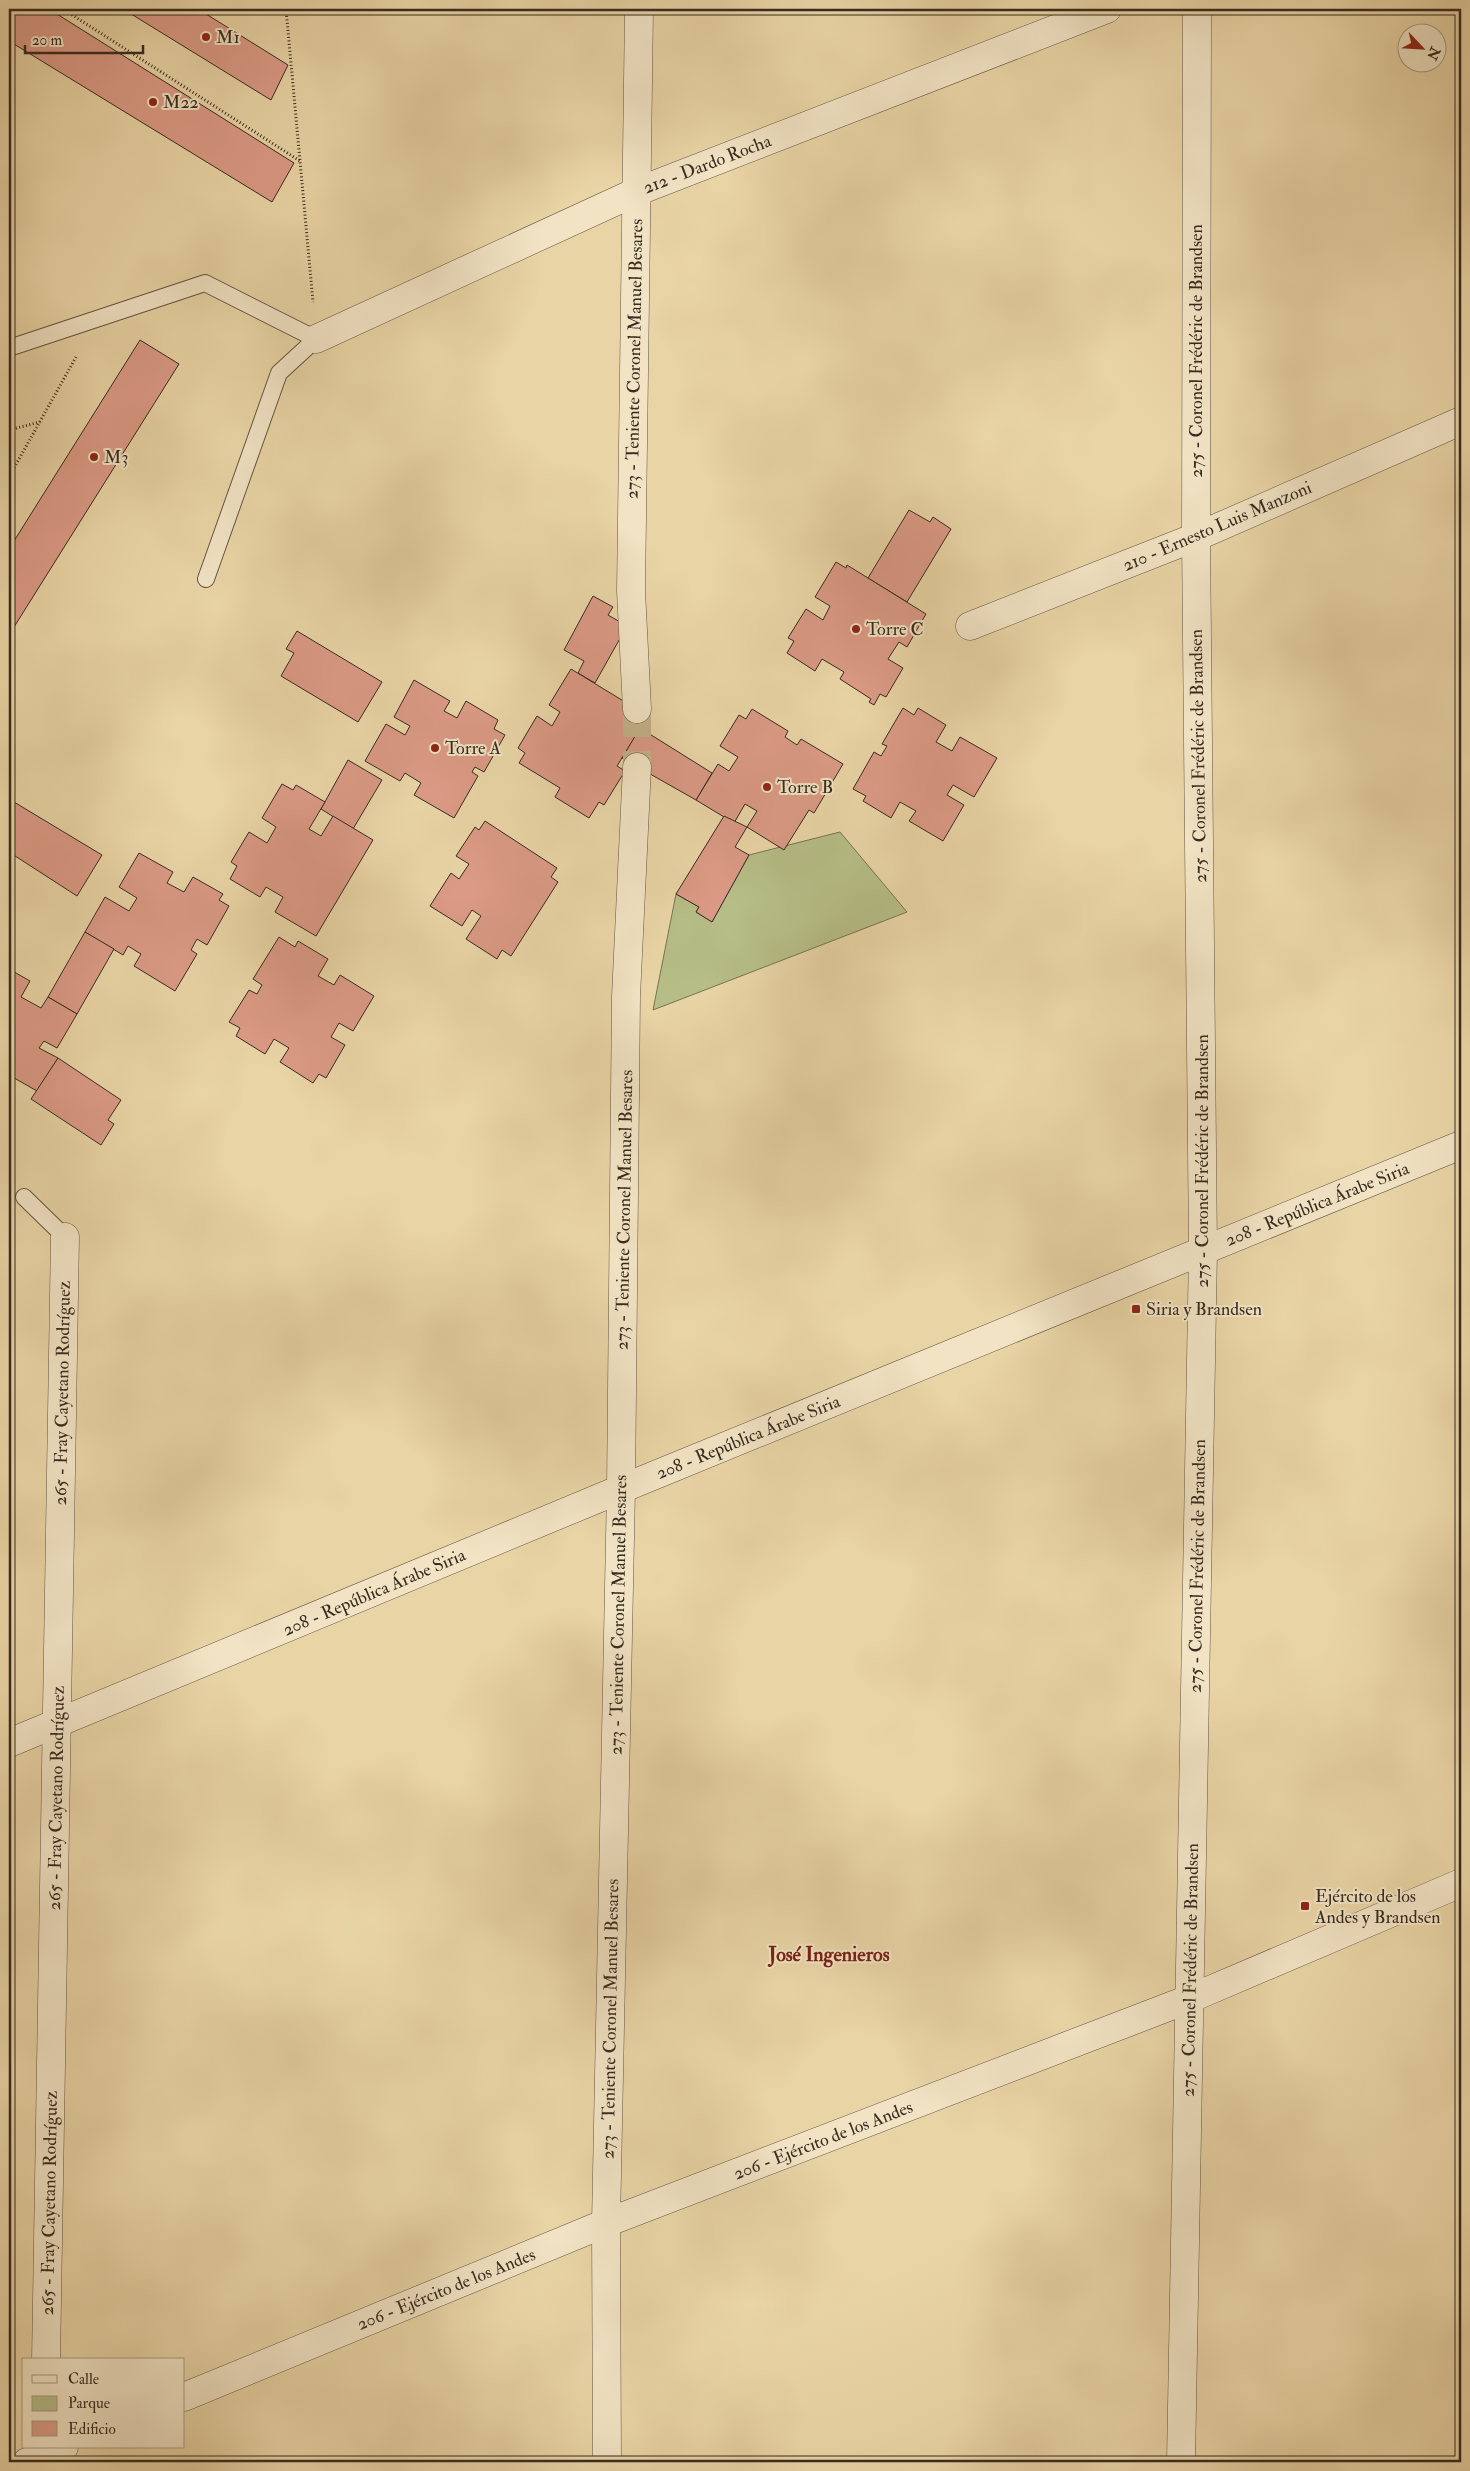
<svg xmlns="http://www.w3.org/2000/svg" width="1470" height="2471" viewBox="0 0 1470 2471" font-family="'IM FELL Double Pica',serif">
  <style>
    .green { fill: #b6bd86; stroke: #767454 }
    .building { fill: #db9a85; stroke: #372b21 }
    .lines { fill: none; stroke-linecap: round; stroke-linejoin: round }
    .street-tunnel { stroke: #c5b28b; stroke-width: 28; stroke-dasharray: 28 14; stroke-linecap: butt }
    .lane-casing { stroke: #645542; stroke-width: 18 }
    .street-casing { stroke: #645542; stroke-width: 29 }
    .path { stroke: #372b21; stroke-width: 3; stroke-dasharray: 1 2.5; stroke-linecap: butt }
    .lane { stroke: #f1e3c4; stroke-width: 16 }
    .street { stroke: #f1e3c4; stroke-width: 28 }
    .poi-dot { fill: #8f2418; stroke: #f1e3c4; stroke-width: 2 }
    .labels { text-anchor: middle; stroke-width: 4; stroke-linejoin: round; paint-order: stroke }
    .poi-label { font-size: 18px; fill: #372b21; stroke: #f1e3c4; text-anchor: start }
    .street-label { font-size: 18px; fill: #372b21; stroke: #f1e3c4 }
    .quarter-label { font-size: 20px; font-weight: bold; fill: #7a1f14; stroke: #f1e3c4 }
  </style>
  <rect width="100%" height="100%" fill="#e9d4a5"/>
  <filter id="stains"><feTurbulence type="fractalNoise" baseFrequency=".004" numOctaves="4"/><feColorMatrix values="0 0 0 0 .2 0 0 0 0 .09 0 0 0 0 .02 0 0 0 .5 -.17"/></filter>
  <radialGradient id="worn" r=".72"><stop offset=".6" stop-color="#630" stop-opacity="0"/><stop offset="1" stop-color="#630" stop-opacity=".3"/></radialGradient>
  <polygon class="green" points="840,832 907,912 653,1010 676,894 699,907 696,912 712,922 749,855"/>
  <g class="building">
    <polygon points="9,9 49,9 294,163 272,202 9,41"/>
    <polygon points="123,9 198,9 288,65 271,100"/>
    <polygon points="140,340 179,364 9,635 9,549"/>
    <polygon points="909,510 930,522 933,517 951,529 907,602 868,578"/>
    <polygon points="836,562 846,568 847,565 926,614 907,647 899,642 888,659 903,668 886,697 880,694 874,705 869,702 871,699 840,679 844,672 822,659 815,671 787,653 794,641 788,638 806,609 823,620 830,606 815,597"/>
    <polygon points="593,596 613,607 608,615 627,626 595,683 578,673 584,661 564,650"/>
    <polygon points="297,631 382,682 358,722 281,676 294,653 286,649"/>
    <polygon points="571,669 648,716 617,766 625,771 604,805 599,802 589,818 555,797 560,788 519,763 525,753 518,748 537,716 552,726 560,712 549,705"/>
    <polygon points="414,680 450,701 444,711 457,718 466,701 498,720 494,729 505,735 484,772 475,767 472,772 478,776 454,818 414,795 421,783 405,773 400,781 365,761 386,724 405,735 410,726 394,717"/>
    <polygon points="903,708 914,715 918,708 946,725 936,742 952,751 960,737 997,758 974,797 953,785 947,795 964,805 943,841 909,821 916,811 900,802 891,818 863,801 866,796 853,789 874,752 881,756 887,746 882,744"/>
    <polygon points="752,709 788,731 785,737 797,745 801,739 843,764 814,813 809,810 784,850 747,827 757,811 745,804 734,823 696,800 718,764 729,771 738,757 720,746 739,715 746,719"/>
    <polygon points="640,728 712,773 696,800 622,758"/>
    <polygon points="348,760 382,780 353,829 321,809"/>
    <polygon points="282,784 293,790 296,785 325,802 309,829 321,836 333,816 373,840 316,936 275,912 283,897 266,887 260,897 230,879 237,866 231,862 249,832 267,843 276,827 262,818"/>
    <polygon points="9,799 102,855 77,896 9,852"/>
    <polygon points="724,816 747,827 735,847 749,855 712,922 696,912 699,907 676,894"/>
    <polygon points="485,821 557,868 551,877 558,882 511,956 502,950 497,959 466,939 481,916 472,910 462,926 430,906 451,873 459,879 469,864 456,856 475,827 479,830"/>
    <polygon points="139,853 173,872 167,883 184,892 193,877 223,894 219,900 229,906 207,945 197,939 191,950 197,954 175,991 134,966 141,954 128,946 123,955 85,932 105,897 129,911 137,898 119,887"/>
    <polygon points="85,932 114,949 77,1014 48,997"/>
    <polygon points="279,937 295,947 298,941 328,959 318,976 334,985 340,975 374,996 353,1031 339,1023 331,1037 345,1045 326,1078 319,1074 313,1083 280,1062 289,1048 274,1039 265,1054 236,1036 240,1028 229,1022 249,990 257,994 262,985 253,979"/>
    <polygon points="9,969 30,981 21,997 41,1008 48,997 77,1014 57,1048 44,1041 39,1048 58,1058 37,1091 9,1075 9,1065 14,1057 9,1055"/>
    <polygon points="58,1058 121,1100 108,1120 114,1124 101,1145 31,1099"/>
  </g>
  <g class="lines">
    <polyline class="street-tunnel" points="637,709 637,767"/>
    <defs>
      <g id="lane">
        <polyline points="9,348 205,283 316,339 279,373 206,579"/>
        <polyline points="24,1197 65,1237"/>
      </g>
      <g id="street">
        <polyline points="316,339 636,192 1107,9"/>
        <polyline points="970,626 1196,537 1461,421"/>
        <polyline points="637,709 631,591 639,9"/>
        <polyline points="9,1743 621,1489 1461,1145"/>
        <polyline points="46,2360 65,1237"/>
        <polyline points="184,2397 606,2223 1189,1999 1461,1883"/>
        <polyline points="27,2462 64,2447"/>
        <polyline points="607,2462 606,2223 621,1489 626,996 637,767"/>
        <polyline points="1181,2462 1203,1251 1196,537 1197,9"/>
      </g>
    </defs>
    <use href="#lane" class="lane-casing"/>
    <use href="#street" class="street-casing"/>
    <g class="path">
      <polyline points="63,9 300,161"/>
      <polyline points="286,9 313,302"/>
      <polyline points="9,430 40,422"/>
      <polyline points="9,477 76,357"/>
    </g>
    <use href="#lane" class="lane"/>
    <use href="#street" class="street"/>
  </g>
  <g class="poi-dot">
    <circle cx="206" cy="37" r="5"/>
    <circle cx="153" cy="102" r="5"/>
    <circle cx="94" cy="457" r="5"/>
    <circle cx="856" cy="629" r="5"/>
    <circle cx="435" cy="748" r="5"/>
    <circle cx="767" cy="787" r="5"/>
    <rect x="1131" y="1304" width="10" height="10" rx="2.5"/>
    <rect x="1300" y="1901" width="10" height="10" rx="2.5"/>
  </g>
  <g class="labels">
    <g class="poi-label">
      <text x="216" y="43">M1</text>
      <text x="163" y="108">M22</text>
      <text x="104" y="463">M3</text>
      <text x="866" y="635">Torre C</text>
      <text x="445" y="754">Torre A</text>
      <text x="777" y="793">Torre B</text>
      <text x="1146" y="1315">Siria y Brandsen</text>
      <text x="1315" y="1902">Ejército de los<tspan x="1315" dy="21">Andes y Brandsen</tspan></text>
    </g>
    <g class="street-label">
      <text transform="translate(707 164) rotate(-21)" y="6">212 - Dardo Rocha</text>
      <text transform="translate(1196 351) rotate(-90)" y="6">275 - Coronel Frédéric de Brandsen</text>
      <text transform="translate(634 359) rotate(-89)" y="6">273 - Teniente Coronel Manuel Besares</text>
      <text transform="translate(1217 526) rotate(-23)" y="6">210 - Ernesto Luis Manzoni</text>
      <text transform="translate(1198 756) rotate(-91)" y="6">275 - Coronel Frédéric de Brandsen</text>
      <text transform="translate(1202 1161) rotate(-90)" y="6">275 - Coronel Frédéric de Brandsen</text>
      <text transform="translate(1317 1204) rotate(-22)" y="6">208 - República Árabe Siria</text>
      <text transform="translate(624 1210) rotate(-89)" y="6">273 - Teniente Coronel Manuel Besares</text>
      <text transform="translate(62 1393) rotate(-89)" y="6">265 - Fray Cayetano Rodríguez</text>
      <text transform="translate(748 1437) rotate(-22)" y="6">208 - República Árabe Siria</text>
      <text transform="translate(1197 1566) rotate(-89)" y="6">275 - Coronel Frédéric de Brandsen</text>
      <text transform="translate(374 1592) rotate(-23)" y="6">208 - República Árabe Siria</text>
      <text transform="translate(618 1615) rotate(-89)" y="6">273 - Teniente Coronel Manuel Besares</text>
      <text transform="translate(56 1798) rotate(-89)" y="6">265 - Fray Cayetano Rodríguez</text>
      <text transform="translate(1190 1970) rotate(-89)" y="6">275 - Coronel Frédéric de Brandsen</text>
      <text transform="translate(610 2019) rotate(-89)" y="6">273 - Teniente Coronel Manuel Besares</text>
      <text transform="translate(823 2140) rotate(-21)" y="6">206 - Ejército de los Andes</text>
      <text transform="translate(49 2203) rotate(-89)" y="6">265 - Fray Cayetano Rodríguez</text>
      <text transform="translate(446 2289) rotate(-22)" y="6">206 - Ejército de los Andes</text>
    </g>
    <g class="quarter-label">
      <text x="829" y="1961">José Ingenieros</text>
    </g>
  </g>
  <rect width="1470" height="2471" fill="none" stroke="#e9d4a5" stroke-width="30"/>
  <rect x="10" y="10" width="1450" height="2451" fill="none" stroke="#372b21" stroke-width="2.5"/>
  <rect x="15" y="15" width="1440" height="2441" fill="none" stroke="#372b21"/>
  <rect x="22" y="2358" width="162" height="90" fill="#f1e3c4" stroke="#a79983"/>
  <rect x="32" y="2375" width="25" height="8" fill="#f1e3c4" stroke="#a79983"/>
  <text x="68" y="2384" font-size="15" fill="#372b21">Calle</text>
  <rect x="32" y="2396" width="25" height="15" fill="#b6bd86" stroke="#a79983"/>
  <text x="68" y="2408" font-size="15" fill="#372b21">Parque</text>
  <rect x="32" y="2421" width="25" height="15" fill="#db9a85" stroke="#a79983"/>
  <text x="68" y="2434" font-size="15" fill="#372b21">Edificio</text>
  <g transform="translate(1422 48) rotate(115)"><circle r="24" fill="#f1e3c4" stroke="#a79983"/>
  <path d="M0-4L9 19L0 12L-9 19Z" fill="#8f2418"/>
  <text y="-8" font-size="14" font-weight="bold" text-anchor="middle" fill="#372b21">N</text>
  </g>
  <path d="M25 45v8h118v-8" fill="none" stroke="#372b21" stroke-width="2.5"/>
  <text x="32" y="45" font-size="15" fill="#372b21" stroke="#f1e3c4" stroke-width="4" paint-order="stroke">20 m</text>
  <rect width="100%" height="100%" filter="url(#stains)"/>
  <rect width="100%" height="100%" fill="url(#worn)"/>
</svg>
